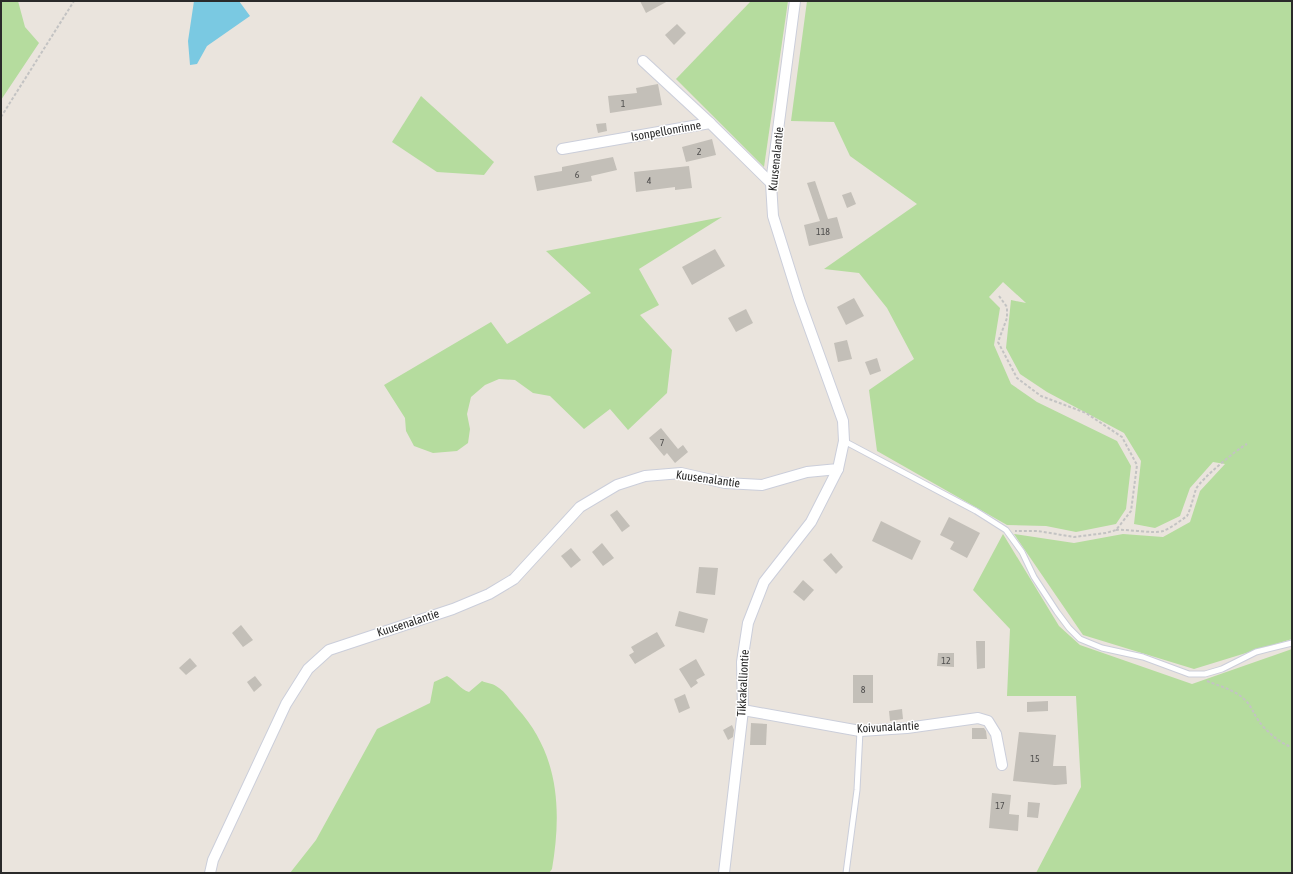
<svg xmlns="http://www.w3.org/2000/svg" width="1293" height="874" viewBox="0 0 1293 874" font-family="'Asap Condensed',sans-serif">
  <style>
    .green { fill: #b5dc9e }
    .water { fill: #7ac9e2 }
    .building { fill: #c3bfb8 }
    .lines { fill: none; stroke-linecap: round; stroke-linejoin: round }
    .lane-casing { stroke: #cbceda; stroke-width: 7 }
    .street-casing { stroke: #cbceda; stroke-width: 12 }
    .path { stroke: #c3c3c3; stroke-width: 2; stroke-dasharray: 3 2; stroke-linecap: butt }
    .lane { stroke: #fff; stroke-width: 5 }
    .street { stroke: #fff; stroke-width: 10 }
    .labels { text-anchor: middle; stroke-width: 3; stroke-linejoin: round; paint-order: stroke }
    .number-label { font-size: 10px; fill: #504f4e }
    .street-label { font-size: 12px; fill: #2a2a2a; stroke: #fff }
  </style>
  <rect width="100%" height="100%" fill="#eae4dd"/>
  <g class="green">
    <polygon points="1,1 18,1 25,27 39,43 1,100"/>
    <polygon points="751,1 788,1 764,167 676,79"/>
    <polygon points="807,1 1292,1 1292,639 1194,669 1083,635 1014,534 1074,543 1123,534 1163,537 1190,522 1200,491 1225,464 1213,462 1190,488 1180,516 1155,528 1134,524 1141,461 1124,433 1047,392 1020,374 1006,348 1011,300 1026,303 1003,282 989,297 1000,308 994,345 1011,384 1037,402 1117,441 1131,466 1126,509 1116,524 1076,532 1046,526 1007,525 877,451 869,390 914,359 887,308 859,273 824,269 917,204 850,156 834,122 791,121"/>
    <polygon points="421,96 494,162 484,175 437,172 392,142"/>
    <polygon points="722,217 639,269 659,305 640,315 672,350 667,393 628,430 610,409 584,429 550,396 533,393 515,380 499,379 485,385 471,397 467,414 470,429 468,443 457,451 433,453 414,446 406,431 405,418 384,385 491,322 507,344 591,293 546,251"/>
    <polygon points="1003,534 1059,626 1080,645 1192,684 1292,649 1292,873 1036,873 1081,787 1076,696 1007,696 1010,629 973,590"/>
    <path d="M447 676C456 681 460 689 469 692L482 681C486 683 492 683 496 686 504 690 511 701 517 708 559 754 562 810 552 869L549 873H290L316 840 377 729 430 703 434 682Z"/>
  </g>
  <polygon class="water" points="194,1 239,1 250,16 207,46 197,64 190,65 188,41"/>
  <g class="building">
    <polygon points="640,1 668,1 646,13"/>
    <polygon points="677,24 686,33 674,45 665,35"/>
    <polygon points="658,84 662,105 610,113 608,96 637,93 636,88"/>
    <polygon points="606,123 607,131 598,133 596,124"/>
    <polygon points="712,139 716,155 686,162 682,147"/>
    <polygon points="613,157 617,170 591,176 592,181 537,191 534,176 562,171 562,167"/>
    <polygon points="689,166 692,188 675,190 675,187 636,192 634,172"/>
    <polygon points="815,181 828,219 837,217 843,238 809,246 804,225 820,221 807,183"/>
    <polygon points="851,192 856,204 847,208 842,195"/>
    <polygon points="715,249 725,266 692,285 682,267"/>
    <polygon points="854,298 864,316 846,325 837,307"/>
    <polygon points="746,309 753,323 736,332 728,318"/>
    <polygon points="847,340 852,359 838,362 834,343"/>
    <polygon points="877,358 881,371 870,375 865,362"/>
    <polygon points="661,428 678,449 683,445 688,452 675,463 667,453 664,456 649,438"/>
    <polygon points="617,510 630,526 622,532 610,515"/>
    <polygon points="949,517 980,533 967,558 950,549 954,542 940,535"/>
    <polygon points="881,521 921,541 912,560 872,541"/>
    <polygon points="602,543 614,558 603,566 592,552"/>
    <polygon points="571,548 581,560 571,568 561,556"/>
    <polygon points="831,553 843,567 836,574 823,560"/>
    <polygon points="699,567 718,568 715,595 696,593"/>
    <polygon points="803,580 814,590 804,601 793,592"/>
    <polygon points="679,611 708,619 704,633 675,626"/>
    <polygon points="241,625 253,640 243,647 232,633"/>
    <polygon points="657,632 665,646 635,664 629,655 634,652 631,647"/>
    <polygon points="976,641 985,641 985,668 977,669"/>
    <polygon points="938,653 954,653 954,667 937,666"/>
    <polygon points="190,658 197,666 186,675 179,668"/>
    <polygon points="696,659 705,675 696,680 698,683 691,688 679,669"/>
    <rect x="853" y="675" width="20" height="28"/>
    <polygon points="255,676 262,685 254,692 247,682"/>
    <polygon points="685,694 690,708 679,713 674,699"/>
    <polygon points="1048,701 1048,711 1027,712 1027,702"/>
    <polygon points="902,709 903,719 890,721 889,711"/>
    <polygon points="751,723 767,724 766,745 750,745"/>
    <polygon points="732,725 734,730 733,737 728,740 723,730"/>
    <polygon points="972,728 984,728 986,731 987,739 972,739"/>
    <polygon points="1019,732 1056,735 1053,766 1066,766 1067,784 1055,785 1013,781"/>
    <polygon points="992,793 1011,795 1009,814 1019,815 1018,831 989,828"/>
    <polygon points="1028,802 1040,803 1038,818 1027,817"/>
  </g>
  <g class="lines">
    <defs>
      <g id="lane">
        <polyline points="844,441 976,511 1006,530 1022,552 1034,577 1057,612 1069,628 1080,639 1102,648 1143,657 1189,674 1205,674 1222,669 1256,652 1292,643"/>
        <polyline points="846,873 857,790 860,731"/>
      </g>
      <g id="street">
        <polyline points="643,61 710,123"/>
        <polyline points="562,149 710,123 771,183"/>
        <polyline points="743,710 860,731 907,728 978,718 988,721 996,734 1002,765"/>
        <polyline points="210,873 213,860 286,704 308,669 329,650 453,609 489,594 514,579 580,507 617,485 645,476 681,473 725,483 762,485 807,472 838,469 844,441 843,421 799,299 773,216 771,183 795,1"/>
        <polyline points="724,873 743,710 742,662 748,623 764,582 811,522 838,469"/>
      </g>
    </defs>
    <use href="#lane" class="lane-casing"/>
    <use href="#street" class="street-casing"/>
    <g class="path">
      <polyline points="1,117 74,1"/>
      <polyline points="999,296 1007,307 1007,318 998,342 1017,378 1041,396 1086,413 1122,437 1137,465 1131,511 1116,530 1106,533 1074,537 1038,531 1015,531"/>
      <path d="M1116 530C1129 529 1154 534 1163 531 1171 528 1180 521 1187 516 1191 508 1193 498 1196 489 1201 479 1237 449 1247 444"/>
      <path d="M1207 681C1219 686 1235 690 1244 699 1251 705 1253 712 1258 720 1265 730 1280 744 1292 747"/>
    </g>
    <use href="#lane" class="lane"/>
    <use href="#street" class="street"/>
  </g>
  <g class="labels">
    <g class="number-label">
      <text x="623" y="107">1</text>
      <text x="699" y="155">2</text>
      <text x="577" y="178">6</text>
      <text x="649" y="184">4</text>
      <text x="823" y="235">118</text>
      <text x="662" y="446">7</text>
      <text x="946" y="664">12</text>
      <text x="863" y="693">8</text>
      <text x="1035" y="762">15</text>
      <text x="1000" y="809">17</text>
    </g>
    <g class="street-label">
      <text transform="translate(666 131) rotate(-10)" y="4">Isonpellonrinne</text>
      <text transform="translate(776 159) rotate(-84)" y="4">Kuusenalantie</text>
      <text transform="translate(708 479) rotate(8)" y="4">Kuusenalantie</text>
      <text transform="translate(408 623) rotate(-18)" y="4">Kuusenalantie</text>
      <text transform="translate(743 683) rotate(-87)" y="4">Tikkakalliontie</text>
      <text transform="translate(888 727) rotate(-3)" y="4">Koivunalantie</text>
    </g>
  </g>
  <rect width="1293" height="874" fill="none" stroke="#2a2a2a" stroke-width="4"/>
</svg>
